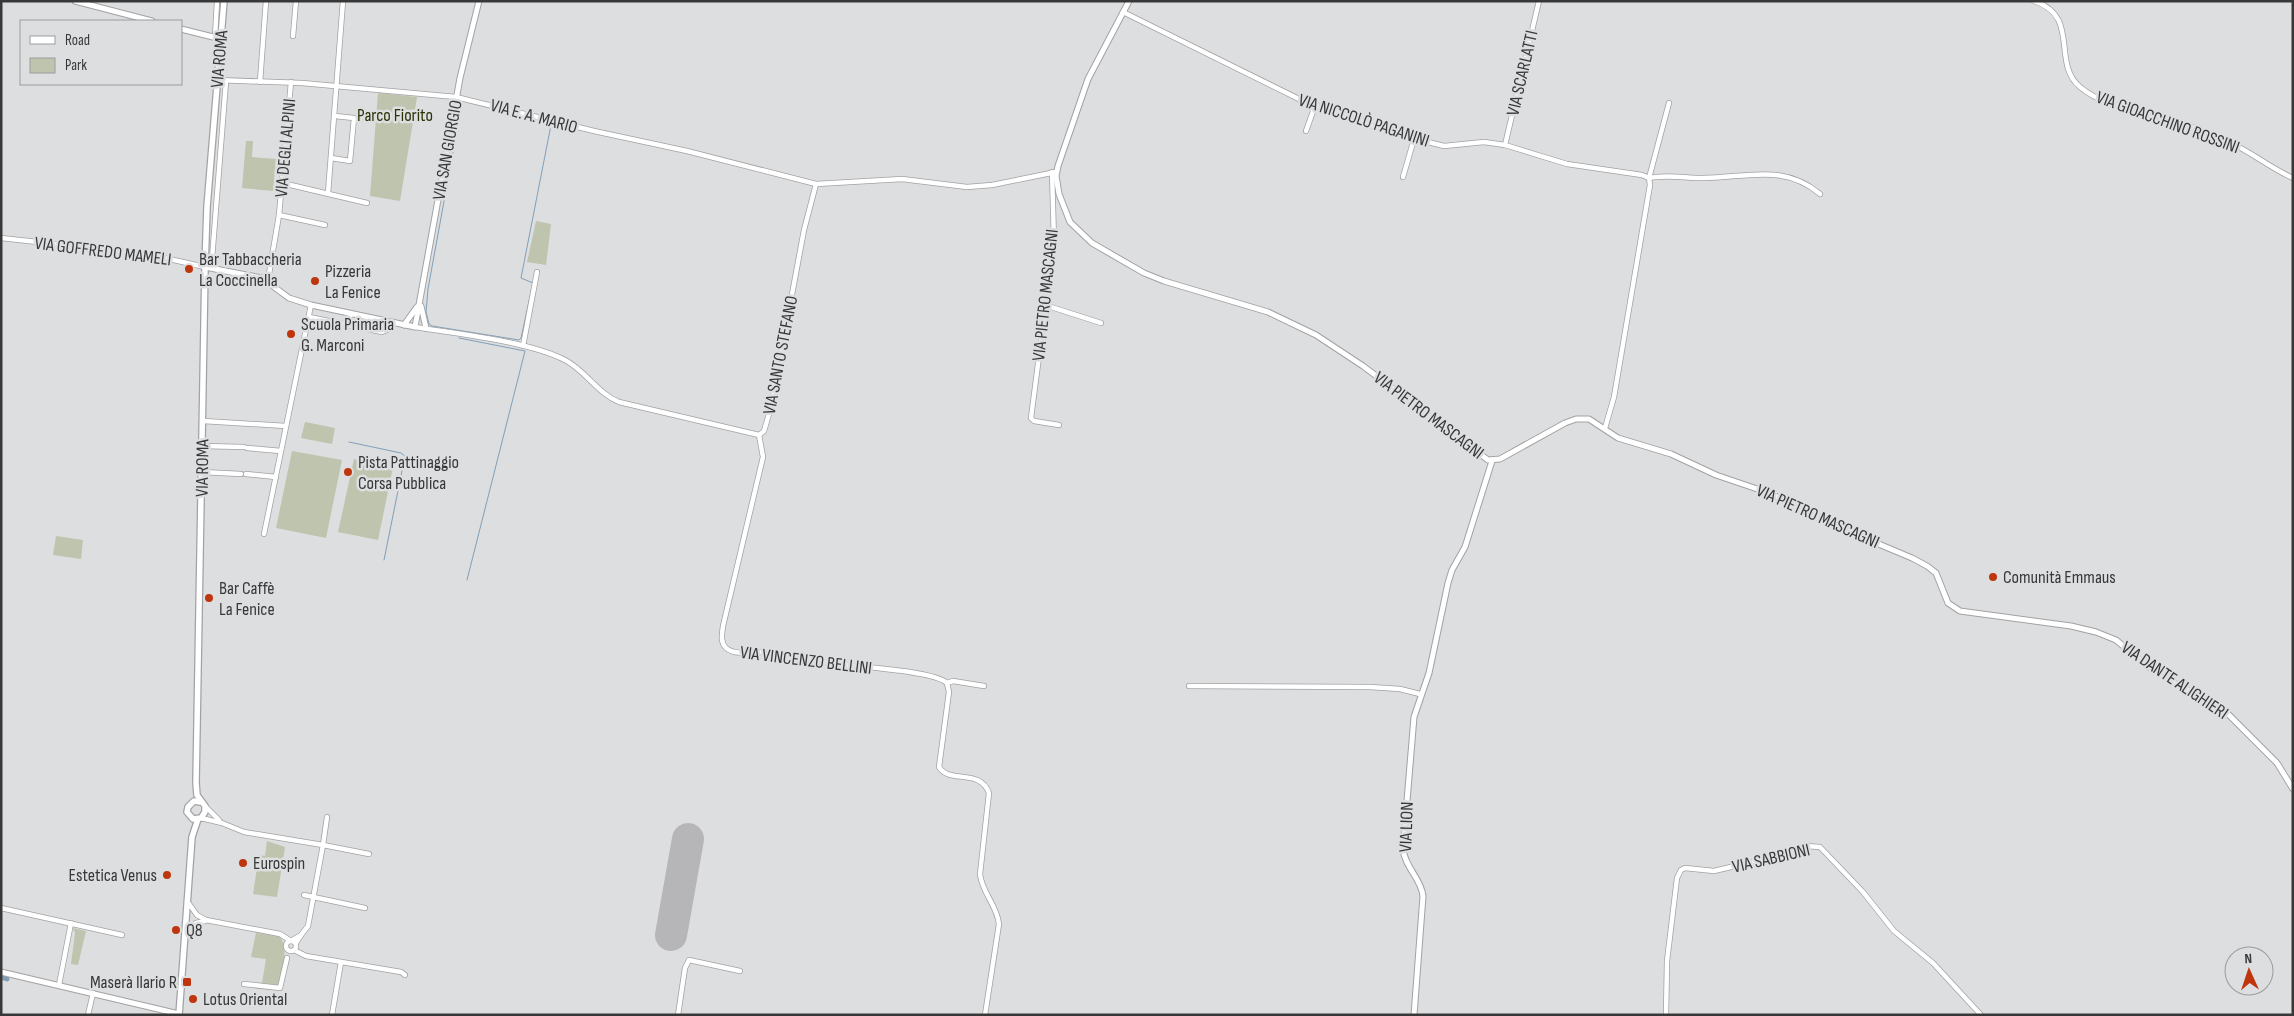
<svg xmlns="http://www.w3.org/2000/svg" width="2294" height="1016" viewBox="0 0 2294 1016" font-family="'Sofia Sans Condensed',sans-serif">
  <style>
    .green { fill: #bec4ad }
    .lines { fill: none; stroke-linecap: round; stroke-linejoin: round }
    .stream { stroke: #819fb8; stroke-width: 1 }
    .canal { stroke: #819fb8; stroke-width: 5 }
    .runway { stroke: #b6b6b8; stroke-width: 32 }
    .minor-casing { stroke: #a2a2a4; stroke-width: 6 }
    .tertiary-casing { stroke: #a2a2a4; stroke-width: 7 }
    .secondary-casing { stroke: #a2a2a4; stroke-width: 8 }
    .minor { stroke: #fff; stroke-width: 4.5 }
    .tertiary { stroke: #fff; stroke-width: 5 }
    .secondary { stroke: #fff; stroke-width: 5.5 }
    .poi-dot { fill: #bf350d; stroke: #dddee0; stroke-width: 2 }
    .labels { text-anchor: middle; stroke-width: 5; stroke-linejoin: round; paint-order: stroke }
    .street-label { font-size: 18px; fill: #383839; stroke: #dddee0 }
    .park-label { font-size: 18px; fill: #2a3106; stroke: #dddee0 }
    .poi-label { font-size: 18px; fill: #383839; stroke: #dddee0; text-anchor: start }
  </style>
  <rect width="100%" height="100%" fill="#dddee0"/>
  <g class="green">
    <polygon points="378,93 417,97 400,201 370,196"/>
    <polygon points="246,141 253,141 252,157 276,159 273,191 242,188"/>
    <polygon points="536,221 551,224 546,265 527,262"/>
    <polygon points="305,422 335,428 332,444 301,438"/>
    <polygon points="292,451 342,460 326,538 276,528"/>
    <polygon points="354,459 393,467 378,540 338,532"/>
    <polygon points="56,536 83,540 81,559 53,555"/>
    <polygon points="267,841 285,847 277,897 253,894 259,855 265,856"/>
    <polygon points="73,928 86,931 78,965 71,964 75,933"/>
    <path d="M256 933 280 937C289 948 282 972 279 985L262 983 266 959 251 957Z"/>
  </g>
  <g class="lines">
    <g class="stream">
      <polyline points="461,108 428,289 426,312 429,324 432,326 519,340 521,338 533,283 521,278 551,125"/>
      <polyline points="459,338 525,351 467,580"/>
      <polyline points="349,442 401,453 405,456 384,560"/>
    </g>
    <polyline class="canal" points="1,977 7,979"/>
    <polyline class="runway" points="671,935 688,839"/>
    <defs>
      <g id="minor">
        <path d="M2034 1C2081 16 2051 63 2080 87 2105 108 2143 111 2173 120 2193 127 2214 135 2233 144 2254 154 2272 169 2293 178"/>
        <path d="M1123 12 1303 101 1396 134 1444 146 1484 142 1505 145 1567 164 1642 175 1649 178C1665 174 1686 178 1703 178 1746 178 1783 163 1820 194"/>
        <polyline points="293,36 296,1"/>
        <polyline points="215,37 217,1"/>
        <polyline points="217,80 302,83 456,97 594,131 687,151 816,184 902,179 967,187 992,185 1056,172"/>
        <polyline points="260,82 266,1"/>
        <polyline points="1306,131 1315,106"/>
        <polyline points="1505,145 1539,1"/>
        <polyline points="331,158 350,161 354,118 335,116"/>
        <polyline points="1052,172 1054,241 1031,418 1034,421 1059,425"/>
        <polyline points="1403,177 1414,139"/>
        <polyline points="282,183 367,203"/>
        <polyline points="328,193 343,1"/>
        <polyline points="279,215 325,225"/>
        <polyline points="1,238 147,254 205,267 212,259 226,81"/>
        <polyline points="268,280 279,215 291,82"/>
        <polyline points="1045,305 1101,323"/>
        <polyline points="309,317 382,332 387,330 389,322"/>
        <polyline points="348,325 351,314"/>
        <path d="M415 327C458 334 527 341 565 360 586 371 597 393 619 402L759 435"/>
        <polyline points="523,346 537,272"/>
        <polyline points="203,421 286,426"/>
        <polyline points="1605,428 1614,397 1650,185 1649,178 1669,103"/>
        <path d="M759 435 763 457 723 626C722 634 720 642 726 648 737 657 758 651 771 652 794 655 817 660 839 664 861 667 934 671 947 683L953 681 984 686"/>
        <polyline points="759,435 764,431 771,407 804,230 816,184"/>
        <polyline points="202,446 244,447"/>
        <polyline points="247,448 281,451"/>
        <polyline points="202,472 241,474"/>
        <polyline points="246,474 276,477"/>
        <polyline points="264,534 311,305"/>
        <path d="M947 683 949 692 939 767C949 784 980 768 989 793L980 874C982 893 997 905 999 924L985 1015"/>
        <polyline points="1189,686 1370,687 1400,689 1420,694"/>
        <polyline points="205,806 219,820"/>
        <polyline points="327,817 323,845 369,854"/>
        <polyline points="201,818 222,823 244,832 323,845 308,926 301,935"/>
        <polyline points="304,895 365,908"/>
        <polyline points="187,901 197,915 206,920 280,934 291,941 301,935 296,943"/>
        <polyline points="1,908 122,935"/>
        <polyline points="185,933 196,923 205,921"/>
        <circle cx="291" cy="946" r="5"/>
        <polyline points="294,950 306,956 401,972 405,975"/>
        <polyline points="244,984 280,988 287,958"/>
        <polyline points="59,985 71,923"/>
        <polyline points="88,1015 93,993"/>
        <polyline points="332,1015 341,962"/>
        <polyline points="678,1015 685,968 689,960 740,971"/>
        <polyline points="1666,1015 1667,961 1677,878 1681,870 1685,868 1714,871 1777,856 1806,846 1820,847 1863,892 1894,931 1933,963 1981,1015"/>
      </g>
      <g id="tertiary">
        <polyline points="75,1 152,21"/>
        <polyline points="1129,1 1088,79 1058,166 1056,176 1059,194 1070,222 1092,243 1144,273 1164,281 1268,312 1316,335 1363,366 1488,460 1500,459 1565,423 1576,419 1589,419 1618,438 1671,454 1716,475 1769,493 1831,524 1912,558 1927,566 1936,573 1948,603 1960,611 2071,626 2096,632 2116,640 2150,668 2176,684 2220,706 2277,763 2293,789"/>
        <polyline points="181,29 221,39"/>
        <polyline points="205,267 262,278 289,298 311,305 415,327 460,78 479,1"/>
        <polyline points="421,306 426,328"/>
        <polyline points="404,325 417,307"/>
        <polyline points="1,972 179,1014"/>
        <path d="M1414 1015 1423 896C1421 878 1405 868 1403 849L1414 717 1429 673 1448 583 1452 570 1465 547 1492 461"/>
      </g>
      <g id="secondary">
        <polyline points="200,802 194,801 188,807 187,812 193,819 201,818 205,812 205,806 197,795 196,783 205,267 207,207 224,1"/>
        <polyline points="179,1015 192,837 198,819"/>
      </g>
    </defs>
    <use href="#minor" class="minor-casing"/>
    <use href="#tertiary" class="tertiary-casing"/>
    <use href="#secondary" class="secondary-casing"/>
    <use href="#minor" class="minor"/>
    <use href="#tertiary" class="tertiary"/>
    <use href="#secondary" class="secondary"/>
  </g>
  <g class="poi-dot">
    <circle cx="189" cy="269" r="5"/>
    <circle cx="315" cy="281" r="5"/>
    <circle cx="291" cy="334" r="5"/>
    <circle cx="348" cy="472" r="5"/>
    <circle cx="1993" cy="577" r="5"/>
    <circle cx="209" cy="598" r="5"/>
    <circle cx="243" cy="863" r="5"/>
    <circle cx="167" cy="875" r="5"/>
    <circle cx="176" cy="930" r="5"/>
    <rect x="182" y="977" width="10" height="10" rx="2.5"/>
    <circle cx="193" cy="999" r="5"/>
  </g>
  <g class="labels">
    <g class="street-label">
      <text transform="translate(219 59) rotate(-85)" y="6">VIA ROMA</text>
      <text transform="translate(1522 73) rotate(-77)" y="6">VIA SCARLATTI</text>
      <text transform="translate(534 116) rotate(15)" y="6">VIA E. A. MARIO</text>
      <text transform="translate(1364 120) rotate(18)" y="6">VIA NICCOLÒ PAGANINI</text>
      <text transform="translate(2168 122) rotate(20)" y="6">VIA GIOACCHINO ROSSINI</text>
      <text transform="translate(285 148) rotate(-85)" y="6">VIA DEGLI ALPINI</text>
      <text transform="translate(447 150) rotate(-80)" y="6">VIA SAN GIORGIO</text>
      <text transform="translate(103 251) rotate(7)" y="6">VIA GOFFREDO MAMELI</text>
      <text transform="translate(1045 295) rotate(-84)" y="6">VIA PIETRO MASCAGNI</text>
      <text transform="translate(780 355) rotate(-79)" y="6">VIA SANTO STEFANO</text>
      <text transform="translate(1429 415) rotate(37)" y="6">VIA PIETRO MASCAGNI</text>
      <text transform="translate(202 468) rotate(-89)" y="6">VIA ROMA</text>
      <text transform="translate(1818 516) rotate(24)" y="6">VIA PIETRO MASCAGNI</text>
      <text transform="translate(806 660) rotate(7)" y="6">VIA VINCENZO BELLINI</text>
      <text transform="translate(2175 680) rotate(34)" y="6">VIA DANTE ALIGHIERI</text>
      <text transform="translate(1406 827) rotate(-88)" y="6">VIA LION</text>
      <text transform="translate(1771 858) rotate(-13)" y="6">VIA SABBIONI</text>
    </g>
    <g class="park-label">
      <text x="395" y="121">Parco Fiorito</text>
    </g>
    <g class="poi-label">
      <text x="199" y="265">Bar Tabbaccheria<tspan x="199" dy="21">La Coccinella</tspan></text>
      <text x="325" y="277">Pizzeria<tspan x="325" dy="21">La Fenice</tspan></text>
      <text x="301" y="330">Scuola Primaria<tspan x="301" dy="21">G. Marconi</tspan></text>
      <text x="358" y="468">Pista Pattinaggio<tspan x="358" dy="21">Corsa Pubblica</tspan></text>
      <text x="2003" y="583">Comunità Emmaus</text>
      <text x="219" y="594">Bar Caffè<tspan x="219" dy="21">La Fenice</tspan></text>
      <text x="253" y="869">Eurospin</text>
      <text x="157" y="881" text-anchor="end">Estetica Venus</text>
      <text x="186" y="936">Q8</text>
      <text x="177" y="988" text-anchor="end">Maserà Ilario R</text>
      <text x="203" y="1005">Lotus Oriental</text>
    </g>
  </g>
  <rect width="2294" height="1016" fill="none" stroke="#383839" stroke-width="5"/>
  <rect x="20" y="20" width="162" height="65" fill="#dddee0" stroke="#9b9c9d"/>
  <rect x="30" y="36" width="25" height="8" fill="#ffffff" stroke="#9b9c9d"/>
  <text x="65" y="45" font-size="15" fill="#383839">Road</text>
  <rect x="30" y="58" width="25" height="15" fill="#bec4ad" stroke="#9b9c9d"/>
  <text x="65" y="70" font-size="15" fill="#383839">Park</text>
  <g transform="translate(2249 971) rotate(357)"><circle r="24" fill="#dddee0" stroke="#9b9c9d"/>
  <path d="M0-4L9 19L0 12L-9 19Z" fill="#bf350d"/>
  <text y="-8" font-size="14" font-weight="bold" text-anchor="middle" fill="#383839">N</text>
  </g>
</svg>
